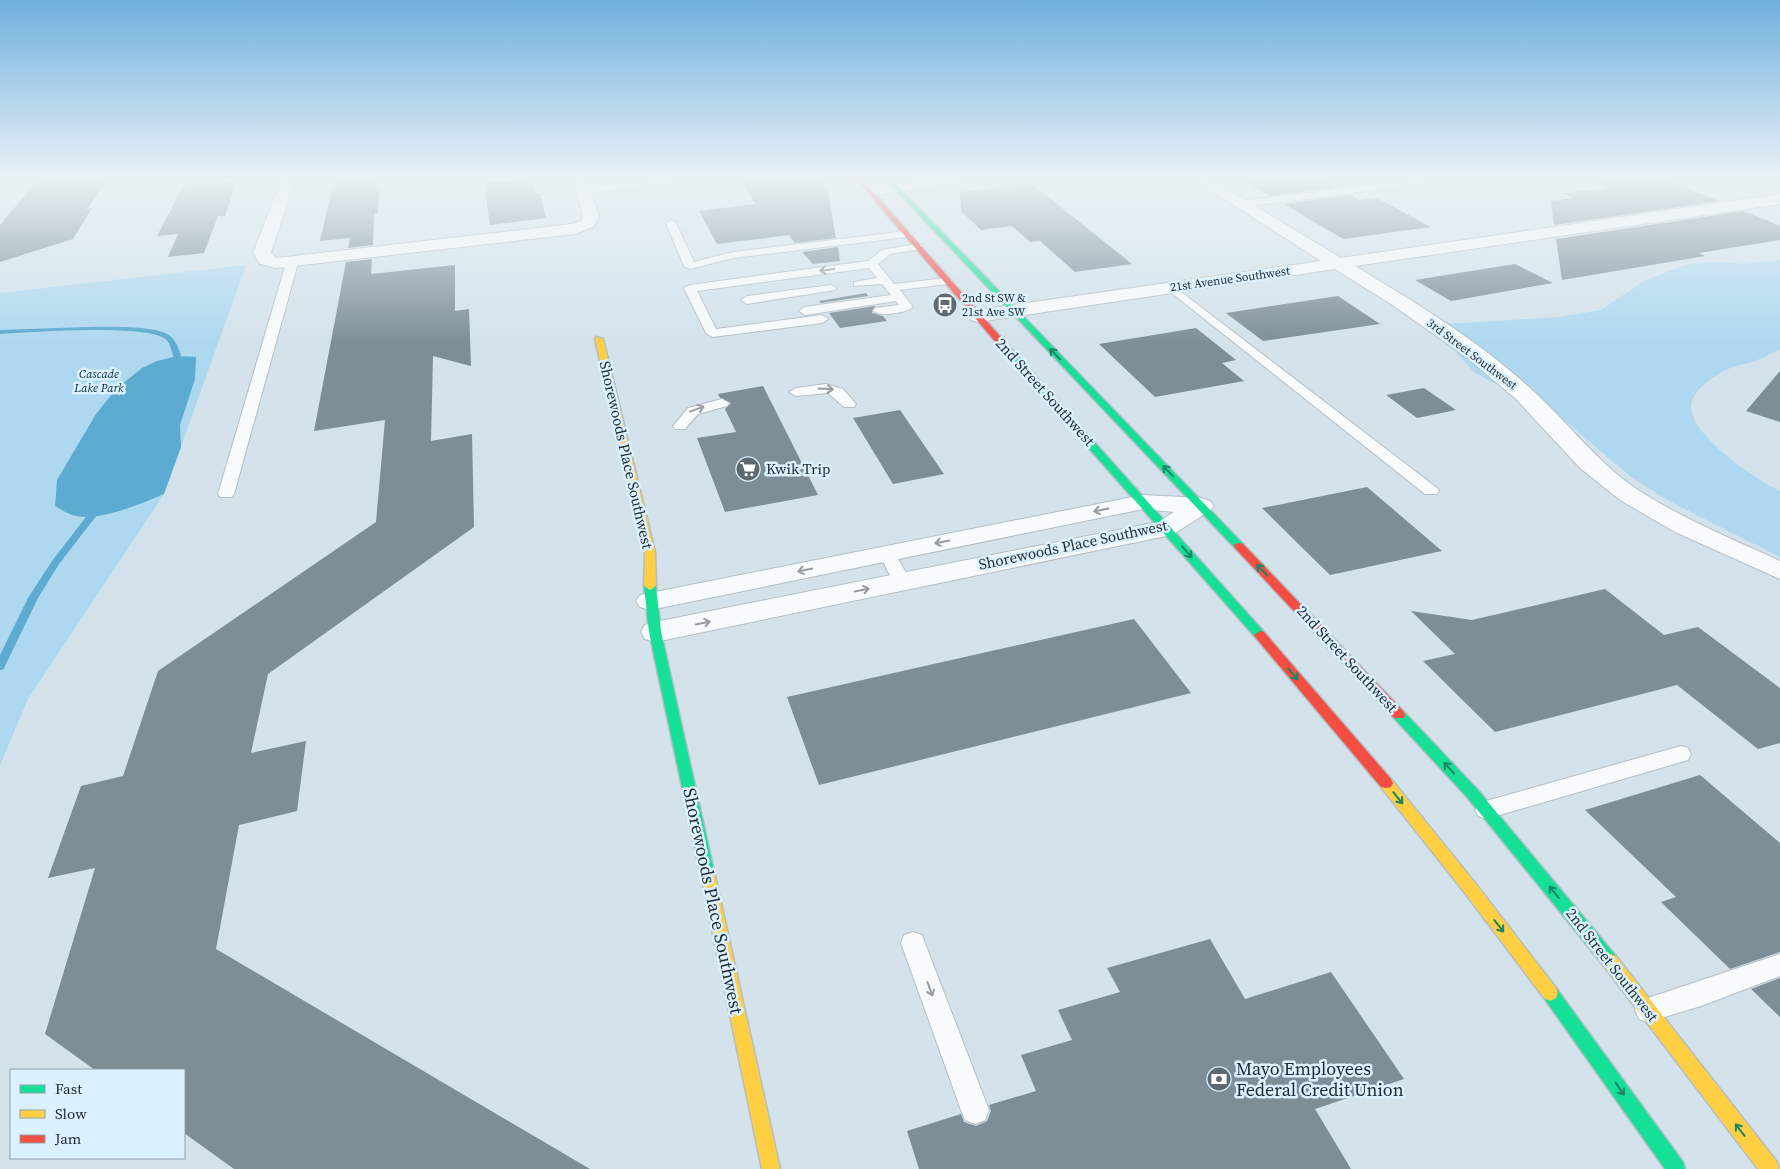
<svg xmlns="http://www.w3.org/2000/svg" width="1780" height="1169" viewBox="0 0 1780 1169" font-family="'Source Serif 4',serif">
  <style>
    .green { fill: #aed8f0 }
    .water { fill: #5dabd0 }
    .lines { fill: none; stroke-linecap: round; stroke-linejoin: round }
    .stream { fill: #5dabd0; fill-rule: evenodd }
    .building { fill: #7d8e97 }
    .lane-casing { stroke: #b3bec5; stroke-width: 2 }
    .street-casing { stroke: #b3bec5; stroke-width: 2 }
    .fast-casing { stroke: #b3bec5; stroke-width: 3 }
    .slow-casing { stroke: #b3bec5; stroke-width: 3 }
    .jam-casing { stroke: #b3bec5; stroke-width: 3 }
    .lane { fill: #f8fbfc; fill-rule: evenodd }
    .street { fill: #f8fbfc; fill-rule: evenodd }
    .fast { fill: #16e098; fill-rule: evenodd }
    .slow { fill: #ffcf43; fill-rule: evenodd }
    .jam { fill: #f24e42; fill-rule: evenodd }
    .oneway { stroke: #969ca0 }
    .oneway2 { stroke: #1a8464 }
    .labels { text-anchor: middle; stroke-width: 5; stroke-linejoin: round; paint-order: stroke }
    .far-street-label { font-size: 12px; fill: #1f292f; stroke: #dbf1fe }
    .far-poi-label { font-size: 12px; fill: #1f292f; stroke: #dbf1fe; text-anchor: start }
    .far-park-label { font-size: 12px; font-style: italic; fill: #033045; stroke: #dbf1fe }
    .street-label { font-size: 15px; fill: #1f292f; stroke: #dbf1fe }
    .poi-label { font-size: 15px; fill: #1f292f; stroke: #dbf1fe; text-anchor: start }
    .near-street-label { font-size: 18px; fill: #1f292f; stroke: #dbf1fe }
    .near-poi-label { font-size: 18px; fill: #1f292f; stroke: #dbf1fe; text-anchor: start }
  </style>
  <rect width="100%" height="100%" fill="#d3e2eb"/>
  <g class="green">
    <path d="M1780 260V350C1771 352 1764 358 1755 361 1748 364 1740 364 1733 367 1719 372 1697 386 1692 401 1682 431 1757 480 1780 491V557L1669 501 1630 476 1538 398 1491 382 1473 371 1439 333 1445 324 1559 317 1601 310 1644 281 1688 264 1718 262 1744 264Z"/>
    <polygon points="246,265 164,494 28,699 0,765 0,293"/>
  </g>
  <path class="water" d="M177 356 196 357 195 379 180 425 181 447 164 494C141 504 96 523 72 515 67 513 60 509 55 506L57 480 96 414 116 389 142 368 157 361Z"/>
  <g class="lines">
    <g class="stream">
      <path d="M86 327C106 327 153 325 169 335 176 340 179 349 181 356L177 358H174C171 351 171 342 164 338 141 324 30 332 0 334V330Z"/>
      <polygon points="92,512 97,515 59,564 38,598 5,666 4,669 0,670 0,655 28,598 52,561 89,513"/>
    </g>
  </g>
  <g class="building">
    <polygon points="38,180 107,180 87,209 92,208 73,239 0,262 0,225"/>
    <polygon points="334,180 380,180 378,213 374,213 373,245 348,248 350,238 320,241"/>
    <polygon points="516,180 531,180 535,193 540,193 546,218 490,225 484,183"/>
    <polygon points="741,180 826,180 836,238 795,243 789,235 717,244 699,211 756,204"/>
    <polygon points="1243,180 1322,180 1336,187 1270,196"/>
    <polygon points="1590,180 1667,180 1719,201 1554,225 1551,201 1573,198 1563,193 1607,188"/>
    <polygon points="236,182 225,216 218,216 204,253 168,257 178,234 157,236 183,187"/>
    <polygon points="1032,184 1132,264 1075,272 1040,241 1030,242 1012,226 981,230 961,211 960,192"/>
    <polygon points="1351,195 1359,200 1377,198 1431,227 1343,239 1284,204"/>
    <polygon points="1744,211 1780,226 1780,240 1699,253 1705,256 1562,280 1556,239"/>
    <polygon points="838,247 840,261 813,264 802,252"/>
    <polygon points="372,259 371,274 455,265 455,311 469,309 471,366 433,356 431,441 472,434 474,527 268,674 251,753 306,741 297,811 239,825 216,949 590,1169 234,1169 184,1133 184,1070 95,1070 45,1034 95,868 48,878 81,786 123,776 158,671 376,522 385,420 314,431 346,262"/>
    <polygon points="1515,264 1553,283 1451,301 1415,280"/>
    <polygon points="866,293 868,296 821,303 819,301"/>
    <polygon points="1338,296 1380,324 1263,341 1226,313"/>
    <polygon points="875,306 872,313 883,316 887,321 840,328 829,313"/>
    <polygon points="1196,328 1236,360 1222,363 1244,381 1155,397 1099,344"/>
    <polygon points="1780,371 1780,422 1746,411"/>
    <polygon points="763,386 818,495 725,512 697,438 736,432 725,409 731,403 720,398 718,394"/>
    <polygon points="1424,388 1456,410 1417,418 1386,395"/>
    <polygon points="900,410 944,474 893,484 853,418"/>
    <polygon points="1367,487 1442,551 1330,575 1262,508"/>
    <polygon points="1605,589 1664,635 1698,627 1780,688 1780,743 1758,749 1677,685 1495,732 1423,661 1455,654 1411,611 1472,620"/>
    <polygon points="1134,619 1191,693 819,785 787,697"/>
    <polygon points="1700,775 1780,843 1780,952 1730,969 1661,902 1676,897 1585,810"/>
    <polygon points="1210,939 1245,999 1331,972 1404,1079 1315,1109 1351,1169 919,1169 907,1131 961,1114 964,1122 976,1126 987,1121 991,1111 989,1105 1036,1091 1021,1055 1072,1040 1058,1010 1120,992 1107,968"/>
    <polygon points="1780,978 1780,1017 1751,989"/>
  </g>
  <g class="lines">
    <defs>
      <g id="lane">
        <polygon points="650,180 682,180 677,183 584,193 579,190 584,187"/>
        <polygon points="1410,180 1438,180 1433,183 1242,207 1237,204 1242,201"/>
        <polygon points="671,220 676,223 694,262 733,252 907,231 912,234 907,237 733,258 690,269 684,266 666,223"/>
        <path d="M918 244 922 245V249L890 254 878 264 894 284 947 278 953 281 947 284 900 290 913 307C906 313 880 317 873 311L875 308 899 305 896 301 805 315 799 311 805 307 891 295 882 284 854 286V282L877 278 869 268 697 291 716 329 822 315 828 319 822 323 712 337 706 333 684 288 690 285 868 261 882 250Z"/>
        <polygon points="292,260 298,263 234,494 232,497 220,497 218,494 286,263"/>
        <polygon points="831,285 837,288 835,290 747,304 741,300 747,296"/>
        <polygon points="1172,285 1437,488 1439,491 1437,494 1425,494 1168,290 1166,288"/>
        <polygon points="826,384 843,389 856,404 854,407 844,407 828,393 796,396 789,392 796,388"/>
        <polygon points="722,399 729,403 727,406 698,414 685,429 675,429 673,426 688,408"/>
        <polygon points="887,548 893,549 895,553 911,582 908,586 896,586 893,582 879,553 881,549"/>
        <polygon points="1681,746 1688,748 1691,754 1688,760 1486,819 1478,816 1475,810 1478,804 1486,801"/>
        <polygon points="913,932 922,935 925,943 989,1110 985,1120 975,1124 965,1120 961,1110 901,943 904,935"/>
        <polygon points="1780,954 1780,976 1701,1006 1648,1022 1639,1019 1635,1010 1639,1001"/>
      </g>
      <g id="street">
        <polygon points="281,180 295,180 271,253 277,258 572,224 581,221 583,217 574,180 588,180 599,217 593,227 575,234 276,268 260,264 253,253"/>
        <polygon points="918,180 965,180 958,184 869,195 861,190 869,185"/>
        <path d="M1195 180H1212L1341 258 1780 194V204L1355 266C1416 303 1479 341 1531 389 1568 422 1596 462 1638 490 1683 519 1732 539 1780 561V579L1675 532 1620 500 1580 468 1516 399 1466 357 1394 306 1335 269 978 322 971 320 968 316 971 312 978 310 1321 261Z"/>
        <polygon points="1143,495 1201,498 1210,501 1214,506 1210,511 1175,533 1166,536 655,642 645,639 641,632 645,625 655,622 1158,522 1174,512 1143,509 650,610 640,607 636,601 640,595"/>
      </g>
      <g id="fast">
        <polygon points="886,180 892,180 1243,544 1244,546 1243,548 1235,548"/>
        <polygon points="1006,350 1012,350 1264,632 1266,635 1264,638 1256,638 1006,354"/>
        <polygon points="650,582 656,586 661,632 715,876 713,880 708,882 703,880 701,876 649,632 644,586"/>
        <polygon points="1399,710 1404,712 1477,789 1616,956 1618,961 1616,966 1610,968 1604,966 1467,797 1394,718 1393,715 1394,712"/>
        <polygon points="1550,985 1556,988 1683,1162 1685,1169 1665,1169 1544,998 1542,993 1544,988"/>
      </g>
      <g id="slow">
        <polygon points="596,337 603,339 655,552 656,586 650,590 644,586 645,552 595,339"/>
        <polygon points="1386,778 1391,779 1475,883 1556,988 1558,993 1556,998 1550,1001 1544,998 1465,893 1381,787 1379,783 1381,779"/>
        <polygon points="708,870 713,872 715,876 780,1169 762,1169 701,876 703,872"/>
        <polygon points="1610,954 1616,956 1777,1162 1779,1169 1758,1169 1604,966 1602,961 1604,956"/>
      </g>
      <g id="jam">
        <polygon points="857,180 863,180 1012,350 1012,354 1006,354"/>
        <polygon points="1239,543 1243,544 1404,712 1405,715 1404,718 1394,718 1235,548 1234,546 1235,544"/>
        <polygon points="1260,631 1264,632 1391,779 1393,783 1391,787 1386,788 1381,787 1256,638 1254,635"/>
      </g>
    </defs>
    <use href="#lane" class="lane-casing"/>
    <use href="#street" class="street-casing"/>
    <use href="#fast" class="fast-casing"/>
    <use href="#slow" class="slow-casing"/>
    <use href="#jam" class="jam-casing"/>
    <use href="#lane" class="lane"/>
    <use href="#street" class="street"/>
    <use href="#fast" class="fast"/>
    <use href="#slow" class="slow"/>
    <use href="#jam" class="jam"/>
  </g>
  <defs><path id="oneway-shaft" d="M-6 0H5M1.5-3L5.5 0L1.5 3" fill="none" stroke-width="1.6" stroke-linecap="round" stroke-linejoin="round" transform="scale(1.25)"/></defs>
  <g class="oneway">
    <use href="#oneway-shaft" transform="translate(827 270) rotate(173)"/>
    <use href="#oneway-shaft" transform="translate(826 389) rotate(3)"/>
    <use href="#oneway-shaft" transform="translate(697 409) rotate(-20)"/>
    <use href="#oneway-shaft" transform="translate(1101 510) rotate(169)"/>
    <use href="#oneway-shaft" transform="translate(942 542) rotate(169)"/>
    <use href="#oneway-shaft" transform="translate(805 570) rotate(169)"/>
    <use href="#oneway-shaft" transform="translate(862 590) rotate(-12)"/>
    <use href="#oneway-shaft" transform="translate(703 623) rotate(-12)"/>
    <use href="#oneway-shaft" transform="translate(930 989) rotate(70)"/>
  </g>
  <g class="oneway2">
    <use href="#oneway-shaft" transform="translate(1055 354) rotate(-134)"/>
    <use href="#oneway-shaft" transform="translate(1168 471) rotate(-134)"/>
    <use href="#oneway-shaft" transform="translate(1187 552) rotate(49)"/>
    <use href="#oneway-shaft" transform="translate(1262 570) rotate(-134)"/>
    <use href="#oneway-shaft" transform="translate(1293 674) rotate(49)"/>
    <use href="#oneway-shaft" transform="translate(1449 768) rotate(-132)"/>
    <use href="#oneway-shaft" transform="translate(1398 798) rotate(51)"/>
    <use href="#oneway-shaft" transform="translate(1554 892) rotate(-129)"/>
    <use href="#oneway-shaft" transform="translate(1499 926) rotate(52)"/>
    <use href="#oneway-shaft" transform="translate(1620 1089) rotate(55)"/>
    <use href="#oneway-shaft" transform="translate(1740 1130) rotate(-128)"/>
  </g>
  <linearGradient id="sky" x2="0" y2="1"><stop stop-color="#70b0de"/><stop offset="0.52" stop-color="#ebf2f6"/><stop offset="1" stop-color="#ebf2f6" stop-opacity="0"/></linearGradient>
  <rect width="1780" height="344" fill="url(#sky)"/>
  <defs>
    <symbol id="bus-disc" viewBox="-11 -11 22 22"><circle r="9.5" fill="#5e6a71" stroke="#dbf1fe"/><path d="M-5-6H5V4H4V6H2V4H-2V6H-4V4H-5ZM-3.5-4V0h7V-4ZM-3.5 1.2v1.5H-2V1.2ZM2 1.2v1.5H3.5V1.2Z" fill="#fff"/></symbol>
    <symbol id="supermarket-disc" viewBox="-11 -11 22 22"><circle r="9.5" fill="#5e6a71" stroke="#dbf1fe"/><path d="M-6-5.5h2.5l.6 2H6L4.5 2H-2.5L-4.4-4H-6ZM-1.5 3.2a1.3 1.3 0 1 0 .1 0ZM3 3.2a1.3 1.3 0 1 0 .1 0Z" fill="#fff"/></symbol>
    <symbol id="bank-disc" viewBox="-11 -11 22 22"><circle r="9.5" fill="#5e6a71" stroke="#dbf1fe"/><path d="M-6-4H6V4H-6ZM0-2.3a2.3 2.3 0 1 0 0 4.6a2.3 2.3 0 1 0 0-4.6Z" fill="#fff"/></symbol>
  </defs>
  <g fill-rule="evenodd">
    <use href="#bus-disc" x="931" y="291" width="28" height="28"/>
    <use href="#supermarket-disc" x="734" y="455" width="28" height="28"/>
    <use href="#bank-disc" x="1205" y="1065" width="28" height="28"/>
  </g>
  <g class="labels">
    <g class="far-street-label">
      <text transform="translate(1230 279) rotate(-8)" y="4">21st Avenue Southwest</text>
      <text transform="translate(1472 354) rotate(37)" y="4">3rd Street Southwest</text>
    </g>
    <g class="far-poi-label">
      <text x="962" y="302">2nd St SW &amp;<tspan x="962" dy="14">21st Ave SW</tspan></text>
    </g>
    <g class="far-park-label">
      <text x="99" y="378">Cascade<tspan x="99" dy="14">Lake Park</tspan></text>
    </g>
    <g class="street-label">
      <text transform="translate(1045 392) rotate(48)" y="5">2nd Street Southwest</text>
      <text transform="translate(626 455) rotate(77)" y="5">Shorewoods Place Southwest</text>
      <text transform="translate(1073 545) rotate(-12)" y="5">Shorewoods Place Southwest</text>
      <text transform="translate(1347 659) rotate(47)" y="5">2nd Street Southwest</text>
      <text transform="translate(1612 965) rotate(52)" y="5">2nd Street Southwest</text>
    </g>
    <g class="poi-label">
      <text x="766" y="474">Kwik Trip</text>
    </g>
    <g class="near-street-label">
      <text transform="translate(713 901) rotate(78)" y="6">Shorewoods Place Southwest</text>
    </g>
    <g class="near-poi-label">
      <text x="1236" y="1075">Mayo Employees<tspan x="1236" dy="21">Federal Credit Union</tspan></text>
    </g>
  </g>
  <rect x="10" y="1069" width="175" height="90" fill="#dbf1fe" stroke="#90a1ab"/>
  <rect x="20" y="1085" width="25" height="8" fill="#16e098" stroke="#90a1ab"/>
  <text x="55" y="1094" font-size="15" fill="#1f292f">Fast</text>
  <rect x="20" y="1110" width="25" height="8" fill="#ffcf43" stroke="#90a1ab"/>
  <text x="55" y="1119" font-size="15" fill="#1f292f">Slow</text>
  <rect x="20" y="1135" width="25" height="8" fill="#f24e42" stroke="#90a1ab"/>
  <text x="55" y="1144" font-size="15" fill="#1f292f">Jam</text>
</svg>
